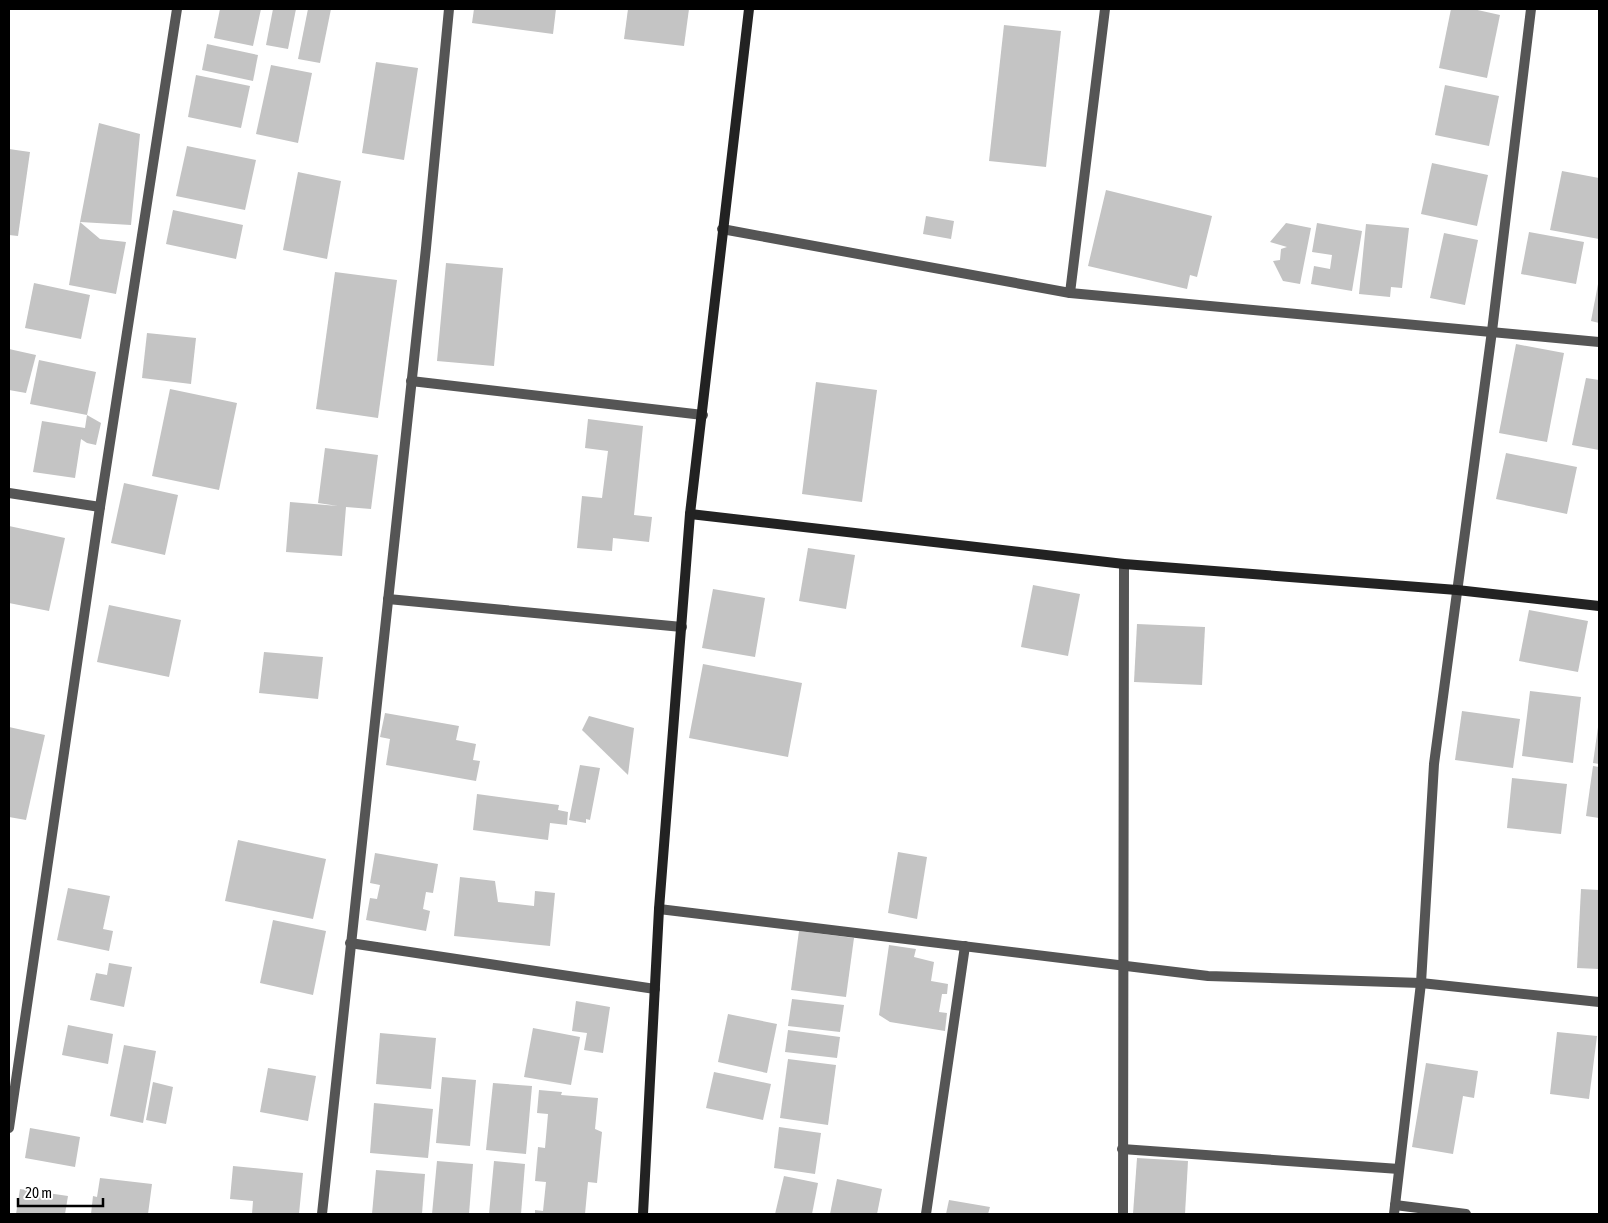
<svg xmlns="http://www.w3.org/2000/svg" width="1608" height="1223" viewBox="0 0 1608 1223" font-family="'Asap Condensed',sans-serif">
  <style>
    .building { fill: #c4c4c4 }
    .lines { fill: none; stroke-linecap: round; stroke-linejoin: round }
    .street { stroke: #555; stroke-width: 10 }
    .secondary { stroke: #222; stroke-width: 10 }
  </style>
  <rect width="100%" height="100%" fill="#fff"/>
  <g class="building">
    <polygon points="220,9 261,9 253,46 214,38"/>
    <polygon points="273,9 296,9 288,49 266,45"/>
    <polygon points="308,9 331,9 320,63 298,59"/>
    <polygon points="474,9 556,9 553,34 472,23"/>
    <polygon points="628,9 689,9 684,46 624,39"/>
    <polygon points="1451,9 1473,9 1500,15 1487,78 1439,68"/>
    <polygon points="1004,25 1061,31 1046,167 989,161"/>
    <polygon points="207,44 258,55 253,81 202,70"/>
    <polygon points="376,62 418,68 404,160 362,153"/>
    <polygon points="271,65 312,73 298,143 256,134"/>
    <polygon points="196,75 250,86 241,128 188,117"/>
    <polygon points="1445,85 1499,96 1489,146 1435,135"/>
    <polygon points="99,123 140,134 131,225 80,222 100,239 126,242 116,294 69,285 80,222"/>
    <polygon points="187,146 256,160 245,210 176,196"/>
    <polygon points="9,149 30,152 18,236 9,235"/>
    <polygon points="1432,163 1488,175 1477,226 1421,214"/>
    <polygon points="1562,171 1599,178 1599,239 1550,230"/>
    <polygon points="298,172 341,181 327,259 283,250"/>
    <polygon points="1106,190 1212,216 1197,277 1190,275 1187,289 1088,266"/>
    <polygon points="173,210 243,225 236,259 166,244"/>
    <polygon points="926,216 954,221 951,239 923,234"/>
    <polygon points="1286,223 1311,228 1300,284 1283,281 1273,261 1280,260 1281,249 1287,247 1270,242"/>
    <polygon points="1317,223 1362,231 1352,291 1311,284 1314,266 1330,269 1332,255 1312,252"/>
    <polygon points="1366,224 1409,228 1402,288 1391,287 1390,297 1359,294"/>
    <polygon points="1529,232 1584,242 1576,284 1521,274"/>
    <polygon points="1444,233 1478,240 1465,305 1430,298"/>
    <polygon points="446,263 503,268 494,366 437,361"/>
    <polygon points="335,272 397,280 378,418 316,409"/>
    <polygon points="34,283 90,295 81,339 25,328"/>
    <polygon points="1598,284 1599,284 1599,323 1591,321"/>
    <polygon points="147,333 196,338 191,384 142,378"/>
    <polygon points="1516,344 1564,353 1547,442 1499,433"/>
    <polygon points="9,349 36,355 26,393 9,390"/>
    <polygon points="39,360 96,372 87,415 30,404"/>
    <polygon points="1586,378 1599,380 1599,450 1572,445"/>
    <polygon points="816,382 877,390 862,502 802,494"/>
    <polygon points="170,389 237,403 219,490 152,476"/>
    <polygon points="87,415 101,423 96,445 87,443 81,439 75,478 33,472 42,421 85,428"/>
    <polygon points="588,419 643,426 634,515 652,517 649,542 613,538 612,551 577,548 582,496 602,498 608,451 585,448"/>
    <polygon points="325,448 378,455 371,509 346,507 342,556 286,552 290,502 338,506 318,503"/>
    <polygon points="1506,453 1577,467 1567,514 1496,499"/>
    <polygon points="124,483 178,495 165,555 111,543"/>
    <polygon points="9,526 65,538 49,611 9,603"/>
    <polygon points="808,548 855,555 846,609 799,601"/>
    <polygon points="1033,585 1080,594 1068,656 1021,647"/>
    <polygon points="713,589 765,598 755,657 702,648"/>
    <polygon points="109,605 181,620 169,677 97,662"/>
    <polygon points="1529,610 1588,621 1578,672 1519,661"/>
    <polygon points="1137,624 1205,627 1202,685 1134,682"/>
    <polygon points="264,652 323,657 318,699 259,693"/>
    <polygon points="703,664 802,683 788,757 689,738"/>
    <polygon points="1530,691 1581,697 1573,763 1522,756"/>
    <polygon points="1462,711 1520,719 1513,768 1455,760"/>
    <polygon points="385,713 459,726 456,740 476,744 473,760 480,761 476,781 386,765 390,739 380,737"/>
    <polygon points="589,716 634,728 628,775 582,730"/>
    <polygon points="9,727 45,735 26,820 9,817"/>
    <polygon points="1598,727 1599,727 1599,764 1593,763"/>
    <polygon points="580,765 600,768 590,820 586,819 586,823 569,820"/>
    <polygon points="1593,766 1599,767 1599,818 1586,816"/>
    <polygon points="1512,778 1567,784 1561,834 1507,828"/>
    <polygon points="477,794 559,805 558,810 568,812 567,825 550,823 548,840 473,830"/>
    <polygon points="238,840 326,859 313,919 225,901"/>
    <polygon points="898,852 927,857 917,919 888,913"/>
    <polygon points="375,853 438,864 433,893 426,892 423,909 430,911 426,931 366,920 370,898 377,899 380,885 370,883"/>
    <polygon points="460,877 495,881 498,902 534,906 535,891 555,893 550,946 454,936"/>
    <polygon points="68,888 110,896 103,929 113,931 109,951 57,940"/>
    <polygon points="1581,889 1599,890 1599,969 1577,968"/>
    <polygon points="273,920 326,931 313,995 260,983"/>
    <polygon points="799,931 854,938 846,997 791,990"/>
    <polygon points="889,945 916,949 914,957 934,962 931,981 948,984 947,994 942,994 939,1012 947,1013 945,1031 890,1022 879,1015"/>
    <polygon points="109,963 132,967 124,1007 90,1000 96,973 107,975"/>
    <polygon points="792,999 844,1005 840,1032 788,1026"/>
    <polygon points="576,1001 610,1007 603,1053 584,1050 587,1033 572,1031"/>
    <polygon points="728,1014 777,1024 767,1073 718,1062"/>
    <polygon points="68,1025 113,1034 108,1064 62,1055"/>
    <polygon points="533,1028 580,1037 571,1085 524,1077"/>
    <polygon points="788,1030 840,1037 837,1058 785,1052"/>
    <polygon points="1557,1032 1597,1036 1589,1099 1550,1094"/>
    <polygon points="380,1033 436,1038 431,1089 376,1084"/>
    <polygon points="124,1045 156,1051 143,1123 110,1116"/>
    <polygon points="788,1059 836,1065 828,1125 780,1118"/>
    <polygon points="1426,1063 1478,1071 1474,1098 1463,1096 1453,1154 1412,1147"/>
    <polygon points="268,1068 316,1076 308,1121 260,1112"/>
    <polygon points="714,1072 771,1084 763,1120 706,1108"/>
    <polygon points="442,1077 476,1080 470,1146 436,1143"/>
    <polygon points="153,1082 173,1087 166,1124 146,1120"/>
    <polygon points="493,1083 532,1086 526,1154 486,1150"/>
    <polygon points="539,1090 562,1092 561,1095 598,1098 595,1129 602,1132 597,1183 588,1182 585,1214 535,1214 535,1210 543,1211 546,1182 535,1181 538,1147 545,1148 548,1114 537,1113"/>
    <polygon points="374,1103 433,1109 428,1158 370,1153"/>
    <polygon points="779,1127 821,1133 815,1174 774,1168"/>
    <polygon points="30,1128 80,1137 75,1167 25,1158"/>
    <polygon points="1137,1158 1188,1161 1185,1214 1133,1214"/>
    <polygon points="437,1161 473,1164 469,1214 432,1214"/>
    <polygon points="494,1161 525,1164 521,1214 489,1214"/>
    <polygon points="233,1166 303,1173 299,1214 252,1214 253,1201 230,1199"/>
    <polygon points="376,1170 425,1174 422,1214 372,1214"/>
    <polygon points="784,1176 818,1183 812,1214 775,1214"/>
    <polygon points="100,1178 152,1184 148,1214 91,1214 93,1196 97,1197"/>
    <polygon points="837,1179 882,1189 877,1214 830,1214"/>
    <polygon points="20,1189 68,1196 65,1214 16,1214"/>
    <polygon points="949,1200 990,1207 988,1214 946,1214"/>
  </g>
  <g class="lines">
    <g class="street">
      <polyline points="722,229 1070,293 1599,342"/>
      <polyline points="1070,293 1105,9"/>
      <polyline points="411,381 703,415"/>
      <polyline points="9,493 100,507"/>
      <polyline points="388,599 682,627"/>
      <polyline points="659,909 1208,976 1421,983 1599,1002"/>
      <polyline points="350,943 655,989"/>
      <polyline points="9,1128 100,507 177,9"/>
      <polyline points="1122,1149 1399,1169"/>
      <polyline points="1395,1205 1466,1214"/>
      <polyline points="322,1214 426,248 449,9"/>
      <polyline points="926,1214 965,946"/>
      <polyline points="1123,1214 1124,564"/>
      <polyline points="1394,1214 1421,983 1434,764 1492,331 1531,9"/>
    </g>
    <g class="secondary">
      <polyline points="690,514 1124,564 1457,590 1599,606"/>
      <polyline points="643,1214 659,909 690,514 749,9"/>
    </g>
  </g>
  <rect width="1608" height="1223" fill="none" stroke="#000000" stroke-width="20"/>
  <path d="M18 1198v8h85v-8" fill="none" stroke="#000000" stroke-width="2.5"/>
  <text x="25" y="1198" font-size="15" fill="#000000" stroke="#ffffff" stroke-width="4" paint-order="stroke">20 m</text>
</svg>
